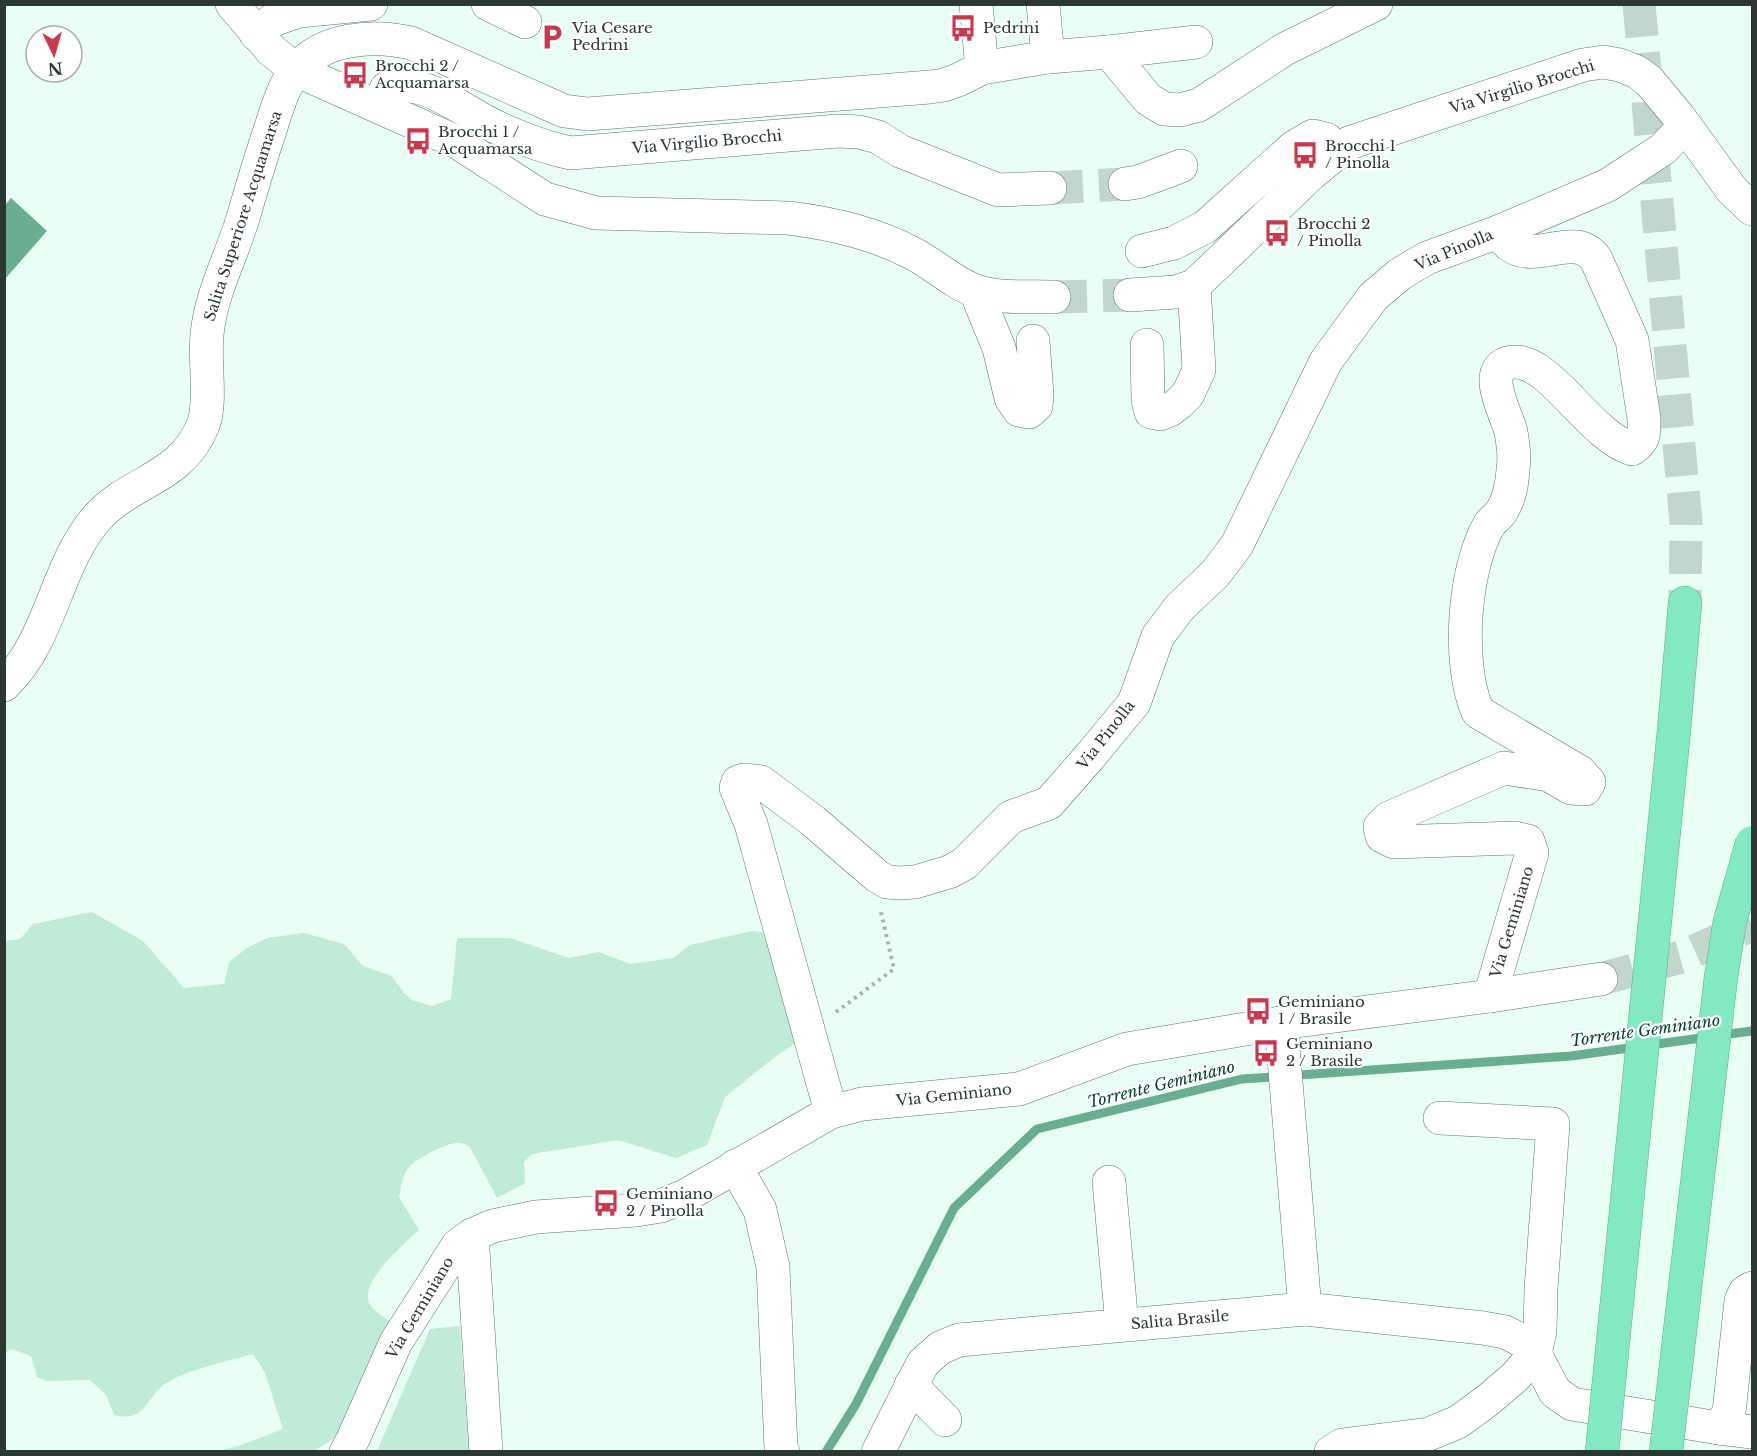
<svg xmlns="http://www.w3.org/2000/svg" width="1757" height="1456" viewBox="0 0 1757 1456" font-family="'Libre Baskerville',serif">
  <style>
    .green { fill: #bfebd8 }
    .water { fill: #69ad92 }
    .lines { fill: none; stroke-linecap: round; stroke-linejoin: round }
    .stream { stroke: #69ad92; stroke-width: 9 }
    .minor-tunnel { stroke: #c3d6ce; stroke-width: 33; stroke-dasharray: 33 16; stroke-linecap: butt }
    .highway-tunnel { stroke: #c3d6ce; stroke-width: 33; stroke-dasharray: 33 16; stroke-linecap: butt }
    .minor-casing { stroke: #5e756b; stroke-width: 34 }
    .highway-casing { stroke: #64aa90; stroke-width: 34 }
    .path { stroke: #a4b5ae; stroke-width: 4; stroke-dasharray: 3 4.5; stroke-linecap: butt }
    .minor { stroke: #fff; stroke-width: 33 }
    .highway { stroke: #82e9c2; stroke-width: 33 }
    .highway-bridge-casing { stroke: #64aa90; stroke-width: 34; stroke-linecap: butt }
    .highway-bridge { stroke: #82e9c2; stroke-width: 33 }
    .labels { text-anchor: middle; stroke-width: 4.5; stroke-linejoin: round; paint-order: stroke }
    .poi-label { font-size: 15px; fill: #2c3632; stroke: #fff; text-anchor: start }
    .street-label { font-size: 15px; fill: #2c3632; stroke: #fff }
    .water-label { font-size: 16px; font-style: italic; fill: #064331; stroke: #fff }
  </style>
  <rect width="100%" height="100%" fill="#e9fef5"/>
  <g class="green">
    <path d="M92 912 143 941 184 988 224 984 229 962 247 948 267 938 304 933 344 944 363 966 392 976 404 993 412 1000 432 1006 451 999 457 938H510L569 958 599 952 630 964 673 958 690 945 752 931 762 932 770 939 796 1043 776 1056 725 1097 707 1145 676 1158 618 1140 532 1154 524 1162 525 1183 497 1198 470 1147C467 1145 465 1144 461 1143 449 1141 414 1159 407 1170 402 1178 401 1188 399 1197L419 1230C405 1243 355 1285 371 1306 377 1314 389 1320 397 1326L339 1435 314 1451H219L238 1446 283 1429 265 1373 253 1354C228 1361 185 1370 165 1384 145 1398 146 1423 114 1415L106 1395 90 1380 47 1381 37 1377 31 1356 11 1349 5 1353V941L20 939 33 924Z"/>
    <polygon points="460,1326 469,1451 377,1451 430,1329"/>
  </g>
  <polygon class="water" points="11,198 47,231 5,279 5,205"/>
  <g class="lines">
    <g class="stream">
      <polyline points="1721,1035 1752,1031"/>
      <polyline points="826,1452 856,1404 954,1208 1037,1129 1242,1079 1571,1056 1708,1037"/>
    </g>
    <g class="minor-tunnel">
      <polyline points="1050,188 1125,184"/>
      <polyline points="1054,297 1130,295"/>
      <polyline points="1601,979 1681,957 1752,925"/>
    </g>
    <polyline class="highway-tunnel" points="1639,4 1686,522 1685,603"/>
    <defs>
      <g id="minor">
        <path d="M232 4 271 50 296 70 457 142 545 199 596 213 788 218C830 223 874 233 912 253 934 264 953 283 976 291 997 299 1031 296 1054 297"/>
        <polyline points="488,4 525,22"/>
        <polyline points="976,4 982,68"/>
        <polyline points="1043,4 1048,57"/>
        <polyline points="256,34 273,20 299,11 371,4"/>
        <polyline points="1109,52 1196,42"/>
        <path d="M380 107 386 89C421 74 464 112 496 127 520 138 545 148 571 153L838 131 859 132 878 137 900 151 998 190 1050 188"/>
        <polyline points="1125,184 1138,182 1181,166"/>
        <polyline points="1142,251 1174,243 1205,227 1294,147 1313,136 1326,139 1340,151"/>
        <polyline points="976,292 999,348 1011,398 1019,410 1029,412 1036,406 1037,395 1033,341"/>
        <polyline points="1130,295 1176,292 1194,286 1311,174 1349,143 1583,65 1603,62 1620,65 1637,72 1649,81 1679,117 1732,190 1752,209"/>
        <polyline points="1147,345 1148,400 1151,412 1160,414 1170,410 1179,403 1188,394 1199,370 1194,286"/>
        <path d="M4 685C51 641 55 567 96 519 131 479 181 480 203 425 212 404 204 360 207 335 210 296 232 255 243 218 252 187 261 157 271 127 278 106 283 86 297 69 323 38 373 34 411 43L564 111 588 114 930 87 944 85 958 80 982 68 1048 57 1109 52 1148 99 1164 109 1180 110 1199 105 1285 49 1376 4"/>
        <path d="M1490 996 1532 853 1528 841 1515 838 1394 842 1382 836 1380 827 1389 818 1504 768 1549 775 1571 788 1585 789 1589 782 1580 772 1478 712C1457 665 1463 571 1489 525 1492 520 1498 517 1501 512 1510 499 1512 484 1513 469 1515 458 1513 443 1511 432 1507 414 1478 366 1513 362 1550 359 1590 436 1632 449 1645 440 1644 434 1644 419L1632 340 1596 259C1575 230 1539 264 1511 246 1506 243 1502 236 1498 232"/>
        <polyline points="1281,1023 1305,1309"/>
        <polyline points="831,1112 751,824 736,788 738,782 744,780 761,782 813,821 877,876 887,882 900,883 915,882 949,872 964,864 1011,817 1049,803 1091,755 1134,703 1158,636 1180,607 1215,574 1237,545 1326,361 1373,297 1400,274 1427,258 1498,232 1608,185 1663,149 1685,126"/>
        <polyline points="735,1166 760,1210 773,1267 781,1448 783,1452"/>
        <polyline points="1109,1182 1122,1325"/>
        <polyline points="472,1235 486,1452"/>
        <polyline points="911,1385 945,1420"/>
        <polyline points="1719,1428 1729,1412 1741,1301 1745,1292 1752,1288"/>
        <polyline points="346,1452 353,1439 396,1342 458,1245 472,1235 493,1226 536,1217 636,1210 661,1206 685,1196 831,1112 862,1104 1019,1089 1127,1049 1281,1023 1490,996 1601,979"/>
        <polyline points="878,1452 923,1363 940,1348 959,1340 1305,1309 1483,1328 1505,1332 1523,1341 1535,1354 1555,1392 1572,1404 1719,1428 1752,1432"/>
        <polyline points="1331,1452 1342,1445 1429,1434 1458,1422 1488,1400 1515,1377 1535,1354 1540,1331 1541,1289 1553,1124 1440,1118"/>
      </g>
      <polyline id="highway" points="1674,730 1685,603"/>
    </defs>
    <use href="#minor" class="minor-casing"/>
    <use href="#highway" class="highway-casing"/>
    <polyline class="path" points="836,1012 894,969 881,912"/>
    <use href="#minor" class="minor"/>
    <use href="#highway" class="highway"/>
    <defs>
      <g id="highway-bridge">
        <polyline points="1602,1452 1674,730"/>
        <polyline points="1666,1452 1721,977 1730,921 1752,843"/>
      </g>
    </defs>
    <use href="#highway-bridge" class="highway-bridge-casing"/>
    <use href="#highway-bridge" class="highway-bridge"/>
  </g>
  <defs>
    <symbol id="bus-bare" viewBox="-9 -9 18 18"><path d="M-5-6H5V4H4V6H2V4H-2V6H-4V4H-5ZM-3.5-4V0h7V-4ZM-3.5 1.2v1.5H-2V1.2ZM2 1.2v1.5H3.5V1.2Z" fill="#c9394e" stroke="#fff" stroke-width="2.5" paint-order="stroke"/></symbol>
    <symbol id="parking-bare" viewBox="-9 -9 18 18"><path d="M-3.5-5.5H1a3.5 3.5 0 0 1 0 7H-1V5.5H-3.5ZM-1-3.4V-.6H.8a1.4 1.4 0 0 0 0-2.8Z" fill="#c9394e" stroke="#fff" stroke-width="2.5" paint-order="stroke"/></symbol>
  </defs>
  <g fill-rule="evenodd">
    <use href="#bus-bare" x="944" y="9" width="38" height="38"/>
    <use href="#parking-bare" x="533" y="18" width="38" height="38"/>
    <use href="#bus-bare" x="336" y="56" width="38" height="38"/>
    <use href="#bus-bare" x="399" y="122" width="38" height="38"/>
    <use href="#bus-bare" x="1286" y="136" width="38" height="38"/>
    <use href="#bus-bare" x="1258" y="214" width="38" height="38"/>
    <use href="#bus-bare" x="1239" y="992" width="38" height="38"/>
    <use href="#bus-bare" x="1247" y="1034" width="38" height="38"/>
    <use href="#bus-bare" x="587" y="1184" width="38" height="38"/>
  </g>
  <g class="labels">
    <g class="poi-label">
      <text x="572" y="33">Via Cesare<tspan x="572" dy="17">Pedrini</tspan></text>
      <text x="983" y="33">Pedrini</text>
      <text x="375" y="71">Brocchi 2 /<tspan x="375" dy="17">Acquamarsa</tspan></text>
      <text x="438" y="137">Brocchi 1 /<tspan x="438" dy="17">Acquamarsa</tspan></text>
      <text x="1325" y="151">Brocchi 1<tspan x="1325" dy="17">/ Pinolla</tspan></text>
      <text x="1297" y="229">Brocchi 2<tspan x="1297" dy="17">/ Pinolla</tspan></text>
      <text x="1278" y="1007">Geminiano<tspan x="1278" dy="17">1 / Brasile</tspan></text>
      <text x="1286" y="1049">Geminiano<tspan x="1286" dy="17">2 / Brasile</tspan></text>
      <text x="626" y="1199">Geminiano<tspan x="626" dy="17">2 / Pinolla</tspan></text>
    </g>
    <g class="street-label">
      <text transform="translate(1522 87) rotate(-17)" y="5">Via Virgilio Brocchi</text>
      <text transform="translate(707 142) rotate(-5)" y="5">Via Virgilio Brocchi</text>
      <text transform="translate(243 216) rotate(-72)" y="5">Salita Superiore Acquamarsa</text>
      <text transform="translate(1454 250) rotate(-23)" y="5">Via Pinolla</text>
      <text transform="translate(1106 735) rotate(-52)" y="5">Via Pinolla</text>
      <text transform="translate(1512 922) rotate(-73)" y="5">Via Geminiano</text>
      <text transform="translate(954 1095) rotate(-6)" y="5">Via Geminiano</text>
      <text transform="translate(420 1308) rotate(-59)" y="5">Via Geminiano</text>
      <text transform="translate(1180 1320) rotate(-5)" y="5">Salita Brasile</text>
    </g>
    <g class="water-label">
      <text transform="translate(1645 1030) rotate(-8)" y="6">Torrente Geminiano</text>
      <text transform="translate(1161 1084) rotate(-14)" y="6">Torrente Geminiano</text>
    </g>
  </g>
  <rect width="1757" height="1456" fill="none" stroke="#2c3632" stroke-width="12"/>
  <g transform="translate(54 54) rotate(175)"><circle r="28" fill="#ffffff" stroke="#abafad" stroke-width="1.5"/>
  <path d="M0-4.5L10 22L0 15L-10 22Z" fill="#c9394e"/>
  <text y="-9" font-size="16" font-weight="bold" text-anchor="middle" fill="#2c3632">N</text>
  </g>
</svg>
